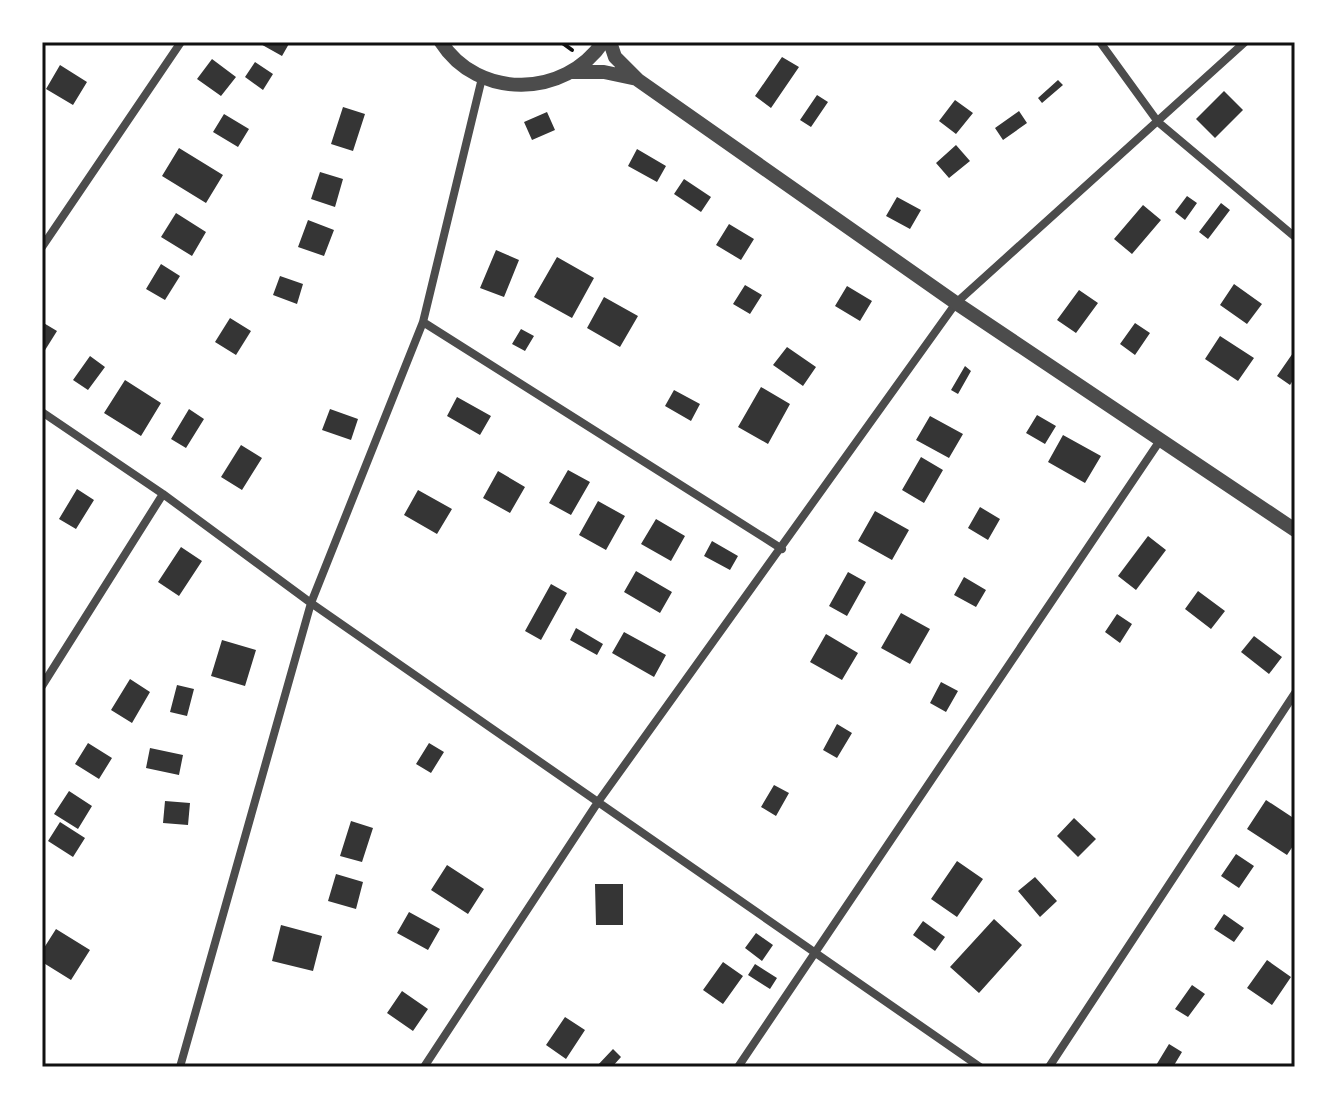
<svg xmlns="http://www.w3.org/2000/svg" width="1337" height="1109" viewBox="0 0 1337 1109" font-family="'Titillium Web',sans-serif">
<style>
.building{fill:#353535}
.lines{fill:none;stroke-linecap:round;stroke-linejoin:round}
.path{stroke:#111;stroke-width:4}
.minor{stroke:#4c4c4c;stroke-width:8}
.tertiary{stroke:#4c4c4c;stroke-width:14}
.neatline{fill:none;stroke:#111;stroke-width:3}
</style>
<rect width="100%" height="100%" fill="#fff"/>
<path class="building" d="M257 42H290L282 56Z
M782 57 799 67 771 108 755 96Z
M212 59 236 77 221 96 197 79Z
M255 62 273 74 263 90 245 77Z
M60 65 87 82 73 105 46 89Z
M1058 80 1063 85 1042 103 1038 98Z
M1224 91 1243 110 1215 138 1196 119Z
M817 95 828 102 811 127 800 120Z
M955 100 973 113 956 134 939 121Z
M343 107 365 114 353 151 331 144Z
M1019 111 1027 123 1003 140 995 128Z
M547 112 555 130 532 140 524 122Z
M224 114 249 129 238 147 213 132Z
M956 145 970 161 949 178 936 163Z
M179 148 223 175 206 203 162 176Z
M637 149 666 166 657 182 628 166Z
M320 172 343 179 335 207 311 199Z
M684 179 711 197 701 212 674 194Z
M1187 196 1197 203 1185 220 1175 212Z
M897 197 921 210 910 229 886 216Z
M1221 203 1230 210 1208 239 1199 232Z
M1143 205 1161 220 1132 254 1114 239Z
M176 213 206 232 192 256 161 237Z
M308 220 334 230 324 256 298 247Z
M729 224 754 239 741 260 716 245Z
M496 250 519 260 504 297 480 288Z
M557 257 594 278 572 318 534 297Z
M161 264 180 276 165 300 146 289Z
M280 276 303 284 297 304 273 295Z
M1234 284 1262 304 1247 324 1220 305Z
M745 285 762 295 750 314 733 304Z
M847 286 872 301 860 321 835 306Z
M1079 290 1098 303 1076 333 1057 320Z
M604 297 638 316 620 347 587 328Z
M230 318 251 331 236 355 215 342Z
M42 322 57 331 42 355Z
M1135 323 1150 333 1135 355 1120 344Z
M521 329 534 336 525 351 512 344Z
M1220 336 1254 358 1238 381 1205 359Z
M787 347 816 367 803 386 773 365Z
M1295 350V377L1290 385 1277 376Z
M90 356 105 367 88 390 73 380Z
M965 366 971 371 958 394 951 390Z
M125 380 161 403 141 436 104 413Z
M761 387 790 404 768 444 738 427Z
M674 390 700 404 691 421 665 406Z
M457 397 491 416 480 435 447 416Z
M189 409 204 419 186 448 171 439Z
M330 409 358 419 351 440 322 430Z
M1037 415 1056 426 1045 444 1026 433Z
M930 416 963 434 949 458 916 440Z
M1063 435 1101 456 1085 483 1048 462Z
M241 445 262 458 242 490 221 477Z
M921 457 943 470 924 503 902 490Z
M568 470 590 482 571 515 549 503Z
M498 471 525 487 510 513 483 498Z
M77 489 94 500 76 529 59 519Z
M418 490 452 509 437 534 404 515Z
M598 501 625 516 606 550 579 535Z
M980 507 1000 519 988 540 968 528Z
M875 511 909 530 892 560 858 541Z
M656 519 685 536 671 561 641 544Z
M1148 536 1166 550 1136 590 1118 576Z
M712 541 738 556 730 570 704 556Z
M181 547 202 561 179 596 158 582Z
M636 571 672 592 660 613 624 592Z
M848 572 866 582 847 616 829 606Z
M964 577 986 590 976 607 954 595Z
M551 584 567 593 541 640 525 631Z
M1198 591 1225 611 1211 629 1185 609Z
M901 613 930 629 910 664 881 648Z
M1117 614 1132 624 1120 643 1105 632Z
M576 628 603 644 597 655 570 640Z
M624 632 666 655 654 677 612 653Z
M826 634 858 653 842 680 810 662Z
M1254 636 1282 657 1269 674 1241 652Z
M222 640 256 650 245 686 211 676Z
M130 679 150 692 132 723 111 710Z
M941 682 958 691 946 712 930 703Z
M177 685 194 689 187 716 170 712Z
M837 724 852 733 837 758 823 750Z
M88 743 112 758 99 779 75 764Z
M429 743 444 752 431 773 416 764Z
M150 748 183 755 179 775 146 768Z
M774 785 789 793 776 816 761 807Z
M69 791 92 806 78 829 54 814Z
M1266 800 1295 819V843L1287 855 1247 829Z
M165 801 190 803 188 825 163 823Z
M1074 818 1096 839 1078 857 1057 836Z
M351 821 373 828 362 862 340 856Z
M60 822 85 838 73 857 48 841Z
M1236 854 1254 866 1239 888 1221 876Z
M957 861 983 879 957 917 931 899Z
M447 865 484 889 468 914 431 890Z
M336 874 363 882 356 909 328 901Z
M1035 877 1057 901 1040 917 1018 891Z
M595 884H623V925H596Z
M409 912 440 929 428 950 397 933Z
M1224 914 1244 928 1234 942 1214 929Z
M994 919 1022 945 979 993 950 967Z
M923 921 945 937 935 951 913 935Z
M281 925 322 936 313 971 272 961Z
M56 929 90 950 71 980 42 962V951Z
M756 933 773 945 762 961 745 948Z
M1267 960 1291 977 1272 1005 1247 988Z
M723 962 743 976 723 1004 703 990Z
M755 964 777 978 770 989 748 975Z
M1192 985 1205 994 1188 1017 1175 1009Z
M402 991 428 1009 413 1031 387 1013Z
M565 1017 585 1030 566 1059 546 1045Z
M1169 1044 1182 1052 1173 1067H1155Z
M613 1049 621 1057 612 1067H596Z"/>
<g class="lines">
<path class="path" d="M561 42 572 50"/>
<path class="minor" d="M1100 42 1158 122 1295 237
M42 247 181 42
M423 322 782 549
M42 412 163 494 311 603 980 1067
M42 686 163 494
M180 1067 311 603 423 322 482 78
M424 1067 598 802 956 303 1245 42
M738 1067 1161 439
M1049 1067 1295 693"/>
<path class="tertiary" d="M441 42C478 100 565 98 603 42
M610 42 615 57 638 80 956 303 1295 530
M572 72H604L637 79"/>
</g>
<rect width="1337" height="1109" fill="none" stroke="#ffffff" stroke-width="88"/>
<rect x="44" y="44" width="1249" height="1021" class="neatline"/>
</svg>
